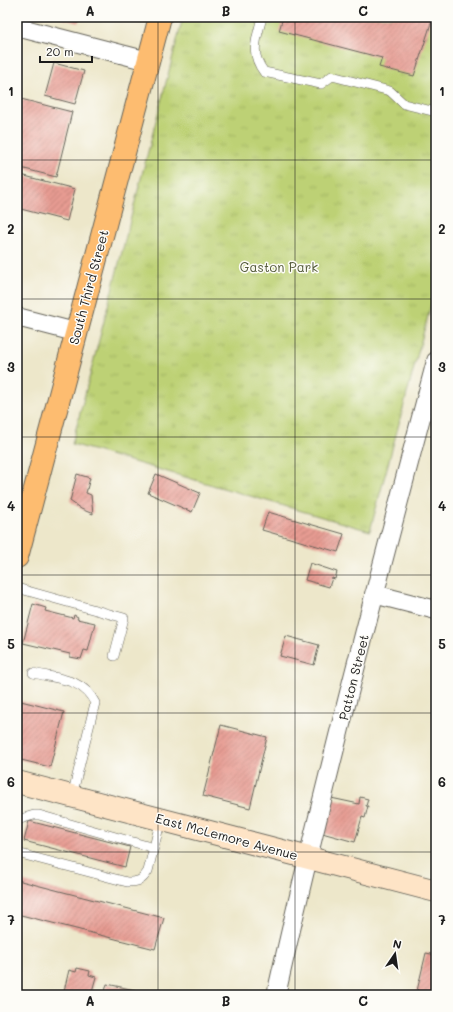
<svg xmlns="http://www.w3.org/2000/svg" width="453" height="1012" viewBox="0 0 453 1012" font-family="Mali,sans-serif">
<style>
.grass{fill:url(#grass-tufts);stroke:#6c7648}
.building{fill:url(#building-hatch)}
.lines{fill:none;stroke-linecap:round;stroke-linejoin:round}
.service-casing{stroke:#656359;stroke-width:10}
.minor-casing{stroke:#656359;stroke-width:20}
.secondary-casing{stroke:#656359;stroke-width:24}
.primary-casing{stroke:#656359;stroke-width:24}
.service{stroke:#fff;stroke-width:9}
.minor{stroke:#fff;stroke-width:18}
.secondary{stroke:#fee4c6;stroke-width:22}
.primary{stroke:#fdbc70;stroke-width:22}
.grid{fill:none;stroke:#1c1c1c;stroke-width:1;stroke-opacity:0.55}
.labels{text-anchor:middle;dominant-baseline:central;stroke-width:3;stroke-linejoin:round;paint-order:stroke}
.park-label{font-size:13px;fill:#545b3b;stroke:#fdfcf7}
.street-label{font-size:13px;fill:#1c1c1c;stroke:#fdfcf7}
.neatline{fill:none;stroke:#1c1c1c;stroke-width:1.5}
.grid-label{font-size:13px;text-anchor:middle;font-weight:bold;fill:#1c1c1c}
</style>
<defs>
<pattern id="grass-tufts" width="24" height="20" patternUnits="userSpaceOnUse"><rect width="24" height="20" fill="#bdd174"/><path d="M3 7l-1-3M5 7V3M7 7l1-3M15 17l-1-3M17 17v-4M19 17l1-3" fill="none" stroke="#a2b364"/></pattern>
<pattern id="building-hatch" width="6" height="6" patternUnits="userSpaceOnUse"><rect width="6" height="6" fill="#e79b92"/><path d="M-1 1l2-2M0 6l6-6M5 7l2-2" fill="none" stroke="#ba7e76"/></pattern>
</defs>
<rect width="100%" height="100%" fill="#fdfcf7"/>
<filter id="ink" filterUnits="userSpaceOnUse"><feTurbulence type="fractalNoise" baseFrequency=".025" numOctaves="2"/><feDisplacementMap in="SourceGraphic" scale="8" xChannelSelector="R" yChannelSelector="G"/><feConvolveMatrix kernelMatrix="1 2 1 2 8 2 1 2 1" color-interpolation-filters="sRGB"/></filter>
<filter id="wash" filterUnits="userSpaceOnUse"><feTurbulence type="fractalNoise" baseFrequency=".012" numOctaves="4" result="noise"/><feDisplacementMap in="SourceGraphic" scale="16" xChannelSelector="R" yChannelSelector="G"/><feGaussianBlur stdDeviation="0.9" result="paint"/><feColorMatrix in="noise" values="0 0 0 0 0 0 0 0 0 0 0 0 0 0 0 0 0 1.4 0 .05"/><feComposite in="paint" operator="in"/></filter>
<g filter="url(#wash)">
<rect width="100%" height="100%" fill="#ede7ca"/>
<path class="grass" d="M183 17H436V286L370 531 72 444Z"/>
<g id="blocks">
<path class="building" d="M58 17H80L78 23Z
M283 17H433L414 76 379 67 382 58 279 31Z
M54 63 84 71 75 104 45 96Z
M17 98 72 112 56 177 17 167Z
M17 174 75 189 67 221 17 208Z
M77 474 90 478 86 493 91 495 93 514 81 509 70 501Z
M156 474 200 493 192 512 148 493Z
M268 512 344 534 338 552 262 530Z
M310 563 337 572 335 579 332 578 329 587 305 580Z
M33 604 46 608 45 611 73 618 74 615 78 617 77 619 95 623 88 651 84 650 81 659 70 657V654L23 643Z
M286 636 319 645 314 665 280 656Z
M17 700 64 712 50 767 17 759Z
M221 725 267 737 250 808 203 796Z
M360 797 368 799 366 806H368L365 818 362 817 355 842 322 833 331 798 359 804Z
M29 821 130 847 125 867 24 841Z
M17 880 164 918 155 949 17 914Z
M426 953 436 955V995H416Z
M77 968 90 971 89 975 96 977 91 995H63L69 970 76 972Z
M107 984 135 990 133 995H104Z"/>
</g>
</g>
<g filter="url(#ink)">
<use href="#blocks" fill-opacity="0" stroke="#656359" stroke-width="1"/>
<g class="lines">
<defs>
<path id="service" d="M262 17C257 39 249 52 264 72L321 84 332 76 390 91 404 104 436 112
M17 588 124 618 114 656
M33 673C58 679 83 678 95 703L72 796
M17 820 34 815H39L154 848
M17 853 127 882C138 882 142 881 148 871L161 819"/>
<path id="minor" d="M17 27 148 61
M17 317 75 332
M374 594 436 610
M276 995C324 782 380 572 436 361"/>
<path id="secondary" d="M17 782 436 891"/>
<path id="primary" d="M17 557 160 17"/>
</defs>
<use href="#service" class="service-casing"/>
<use href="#minor" class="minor-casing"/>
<use href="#secondary" class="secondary-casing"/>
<use href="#primary" class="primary-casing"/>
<use href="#service" class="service"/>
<use href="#minor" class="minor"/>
<use href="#secondary" class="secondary"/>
<use href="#primary" class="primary"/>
</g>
</g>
<path class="grid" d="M158 17V995M295 17V995M17 160H436M17 299H436M17 437H436M17 575H436M17 713H436M17 852H436"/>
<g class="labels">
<g class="park-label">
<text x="279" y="266">Gaston Park</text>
</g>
<g class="street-label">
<text transform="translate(88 287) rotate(-75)">South Third Street</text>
<text transform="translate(353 677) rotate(-76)">Patton Street</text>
<text transform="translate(227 836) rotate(15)">East McLemore Avenue</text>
</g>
</g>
<rect width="453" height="1012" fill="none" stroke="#fdfcf7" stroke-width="44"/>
<g transform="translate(395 954) rotate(13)" stroke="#fdfcf7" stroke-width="3" paint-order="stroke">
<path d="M0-3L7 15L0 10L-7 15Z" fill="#1c1c1c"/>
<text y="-6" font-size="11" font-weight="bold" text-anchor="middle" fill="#1c1c1c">N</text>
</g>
<path d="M40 56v6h52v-6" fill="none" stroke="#1c1c1c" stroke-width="2"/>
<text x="46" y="56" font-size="12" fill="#1c1c1c" stroke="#fdfcf7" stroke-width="3" paint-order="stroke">20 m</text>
<rect x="22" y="22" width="409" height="968" class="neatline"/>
<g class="grid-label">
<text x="90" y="16">A</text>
<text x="226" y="16">B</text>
<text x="363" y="16">C</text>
<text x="11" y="96">1</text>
<text x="442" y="96">1</text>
<text x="11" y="234">2</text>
<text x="442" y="234">2</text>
<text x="11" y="372">3</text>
<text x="442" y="372">3</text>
<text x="11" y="511">4</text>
<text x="442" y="511">4</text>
<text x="11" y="649">5</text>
<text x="442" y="649">5</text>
<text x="11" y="787">6</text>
<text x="442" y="787">6</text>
<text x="11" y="925">7</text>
<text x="442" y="925">7</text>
<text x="90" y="1006">A</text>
<text x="226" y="1006">B</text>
<text x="363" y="1006">C</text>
</g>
</svg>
